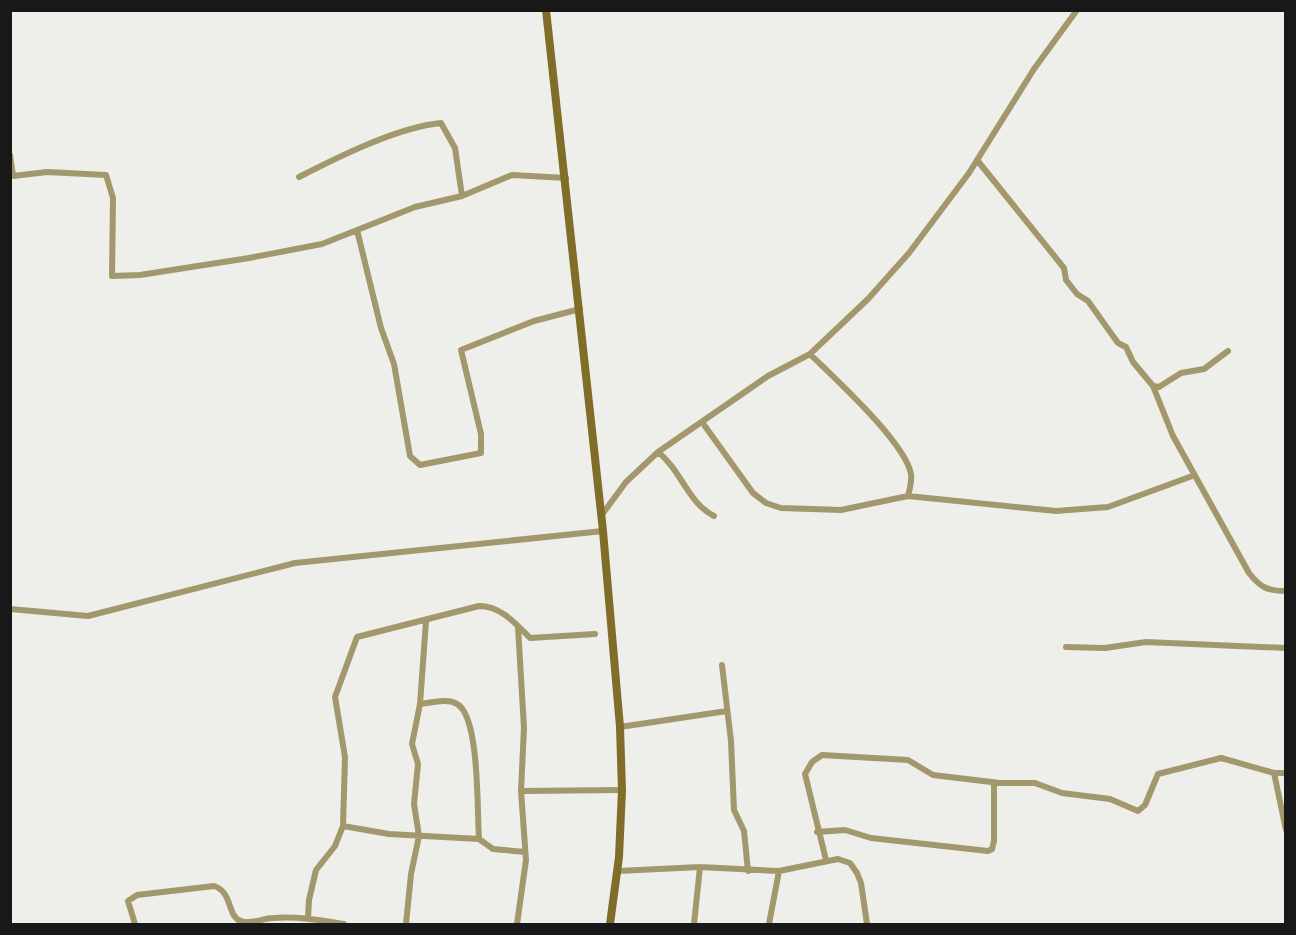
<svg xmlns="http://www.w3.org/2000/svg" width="1296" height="935" viewBox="0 0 1296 935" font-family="'Roboto Condensed',sans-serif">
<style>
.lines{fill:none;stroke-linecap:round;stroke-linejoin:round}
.minor{stroke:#a3976c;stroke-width:6}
.secondary{stroke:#806d27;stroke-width:8}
</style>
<rect width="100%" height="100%" fill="#eeeeeb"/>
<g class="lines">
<path class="minor" d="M10 155 13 176 47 172 106 175 113 198 112 276 140 275 249 258 322 244 415 207 462 196 512 175 566 178
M977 160 1064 268 1066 280 1077 294 1088 301 1118 343 1126 347 1133 362 1153 386 1159 387 1181 373 1204 369 1228 351
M299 177C338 157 398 127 441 123L455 148 462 196
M357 230 381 328 394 364 410 456 420 465 481 453V434L461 350 534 321 580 309
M810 354C834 378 905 442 911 474 912 482 910 488 908 496
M1153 386 1173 436 1249 573C1260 587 1267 591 1286 591
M702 422 753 493 766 503 781 508 841 510 908 496 1056 511 1108 507 1195 475
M658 452C681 470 688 503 714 516
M601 516 626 482 658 452 768 376 810 354 868 299 909 253 969 173 1034 69 1077 10
M10 609 88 616 295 563 603 531
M1066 647 1105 648 1146 642 1286 648
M722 665 731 741 734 810 744 831 748 871
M420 704C431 703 447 698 457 704 480 716 477 813 479 839L493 849 525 852
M620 727 727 711
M1274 773 1286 830
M521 791 622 790
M343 826 389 834 479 839
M817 832 845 830 871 838 988 851 992 849 994 841V782
M826 860 805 774 812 762 822 755 908 760 933 775 1000 783H1035L1062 793 1110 799 1138 811 1145 805 1158 774 1221 758 1274 773H1286
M618 871 700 867 779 871 838 859 850 863 857 873 861 883 867 924
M308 918 309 900 316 870 335 846 343 826 345 757 335 697 357 637 479 606C501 606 516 624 530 638L595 634
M135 924 128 901 137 895 214 886C233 892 227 917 241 921 251 925 263 918 273 918 297 916 320 920 344 924
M406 924 411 874 419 836 414 804 418 764 412 744 420 704 426 621
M517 924 526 860 521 791 524 728 518 627
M694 924 700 867
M769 924 779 871"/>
<path class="secondary" d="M546 10 603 531 620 727 622 790 619 857 610 924"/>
</g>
<rect width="1296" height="935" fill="none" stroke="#171817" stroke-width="24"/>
</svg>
